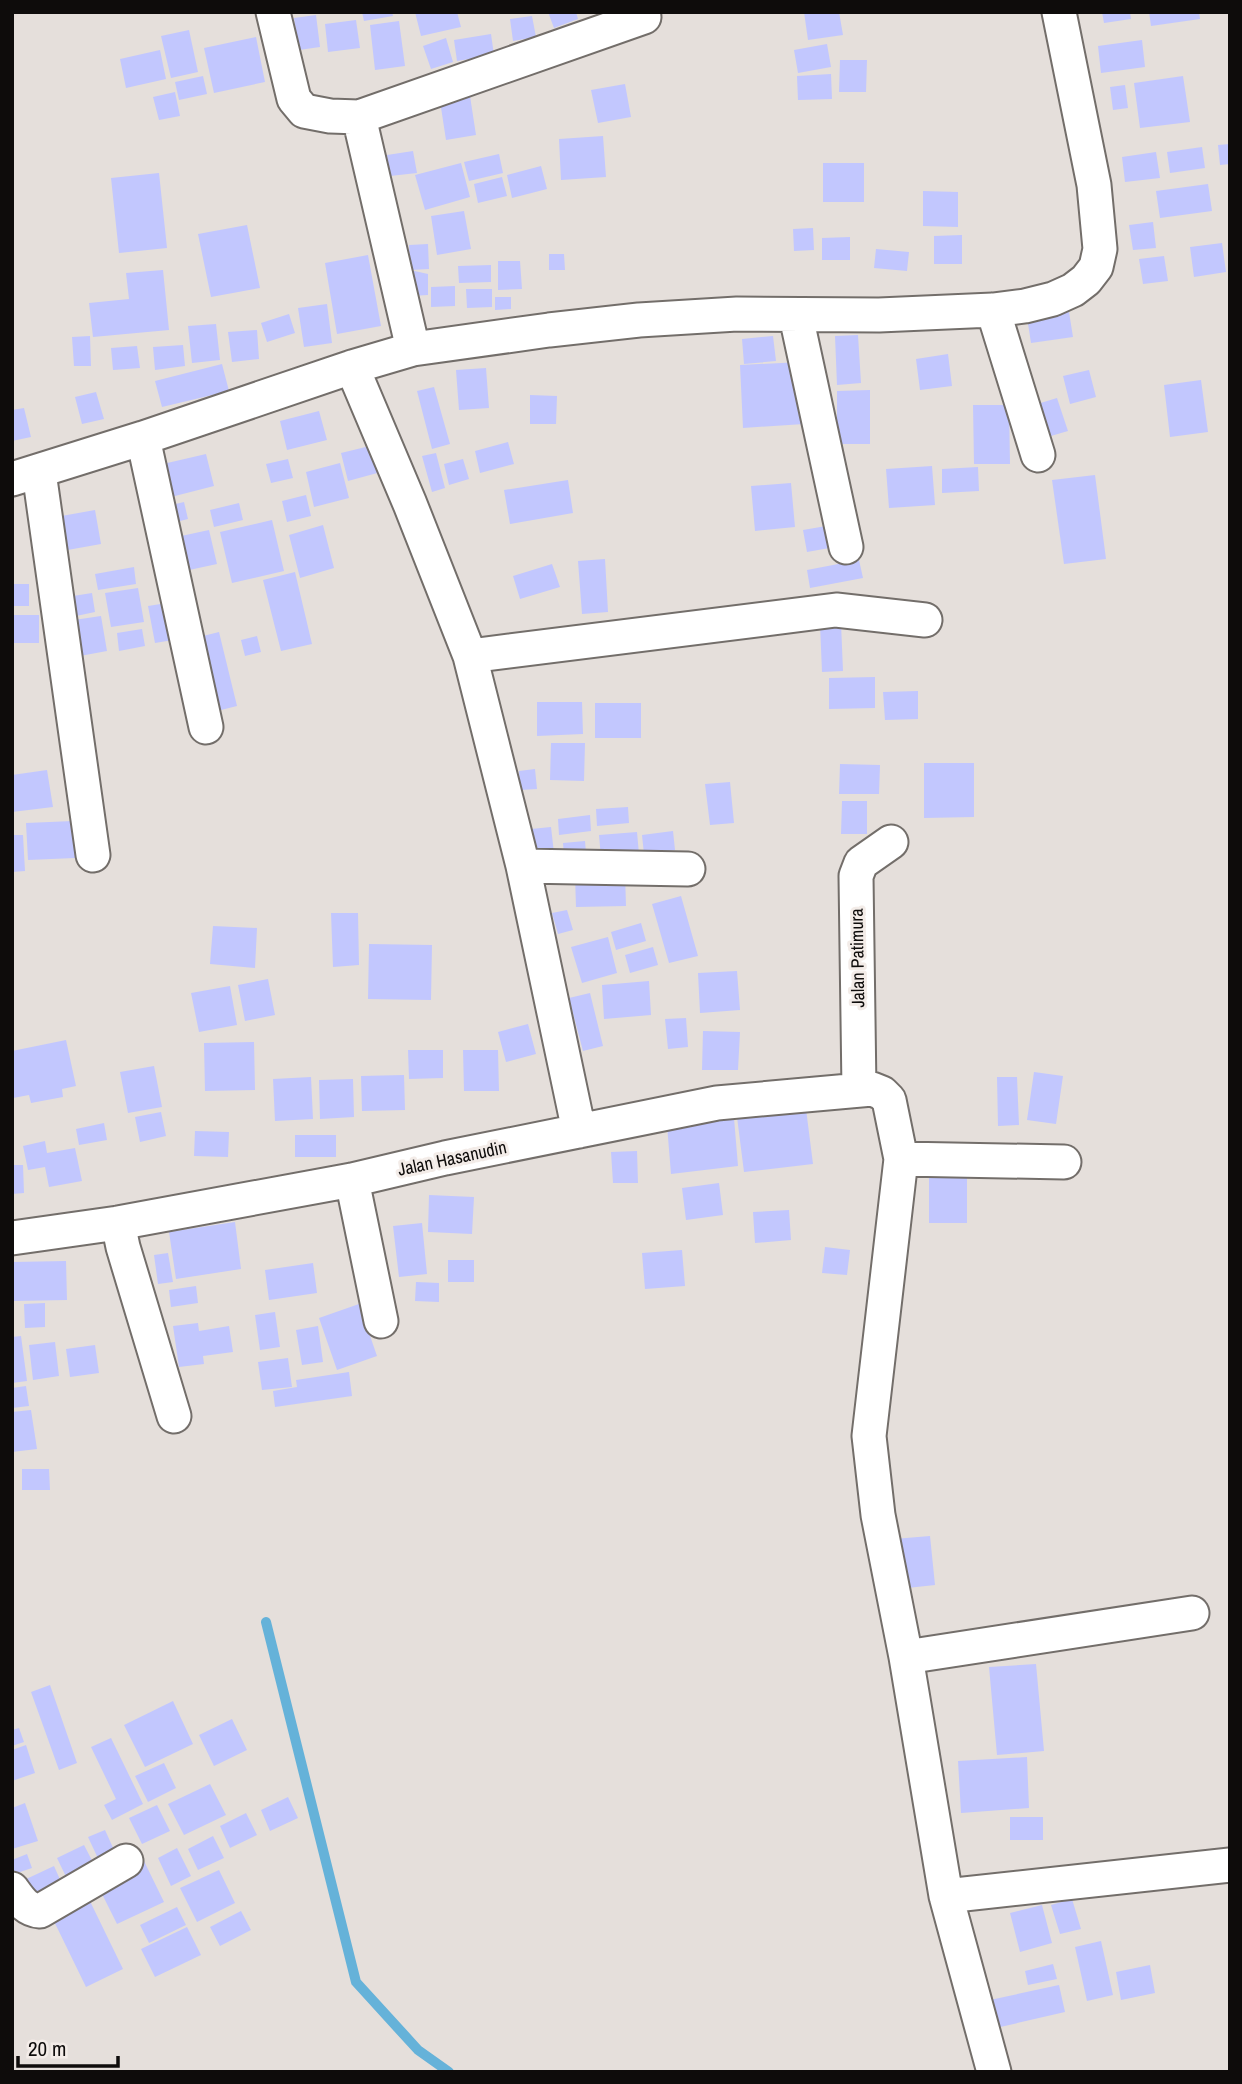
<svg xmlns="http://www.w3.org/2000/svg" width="1242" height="2084" viewBox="0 0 1242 2084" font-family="'Archivo Narrow',sans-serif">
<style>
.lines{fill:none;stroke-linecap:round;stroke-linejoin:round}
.stream{stroke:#65b2d9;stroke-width:10}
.building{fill:#c2c7fe}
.minor-casing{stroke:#736e6a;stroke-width:37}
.minor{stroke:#fff;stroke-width:33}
.labels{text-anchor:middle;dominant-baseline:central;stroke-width:6;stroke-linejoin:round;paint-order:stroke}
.street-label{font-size:18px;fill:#0e0c0b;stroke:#f3ece8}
</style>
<rect width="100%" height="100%" fill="#e5dfdb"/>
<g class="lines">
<path class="stream" d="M266 1622 356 1982 418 2050 449 2072"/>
</g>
<path class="building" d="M362 12H392L393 16 364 21Z
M415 12H457L461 27 421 36Z
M548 12H576L578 19 554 28Z
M804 12H839L843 35 808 40Z
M1102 12H1130L1131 19 1104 23Z
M1149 12H1199L1200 19 1151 26Z
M316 15 320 47 299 50 294 18Z
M532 16 536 37 513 41 510 19Z
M356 20 360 48 328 52 325 24Z
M399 21 405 66 375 70 370 25Z
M189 30 198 72 171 78 161 36Z
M491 34 494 55 457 61 454 40Z
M256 37 265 82 214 93 204 48Z
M446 38 453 62 431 69 423 46Z
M1142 40 1145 67 1101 73 1098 46Z
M827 44 831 67 798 73 794 50Z
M160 50 166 79 126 88 120 59Z
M840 60H867L866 92H839Z
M831 74 832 99 798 100 797 76Z
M203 76 207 94 179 100 175 82Z
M1183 76 1190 122 1140 128 1134 83Z
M625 84 631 117 598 123 591 90Z
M1125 85 1128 108 1113 110 1110 87Z
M175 92 180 116 159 120 153 97Z
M470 96 476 135 446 140 440 101Z
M603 136 606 177 561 180 559 139Z
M1230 144V164L1220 165 1218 145Z
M1202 147 1205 168 1170 173 1167 152Z
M413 151 417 173 390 176 387 155Z
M1156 152 1160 178 1125 182 1122 157Z
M499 154 503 173 469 181 464 162Z
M461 163 470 197 425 210 415 175Z
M823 163H864V202H823Z
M541 166 547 189 512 198 507 175Z
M159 173 167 248 119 253 111 178Z
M502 177 507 196 478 203 474 184Z
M1208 184 1212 211 1160 218 1156 191Z
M923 191 958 192V227L923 226Z
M464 211 471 249 437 255 431 216Z
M1153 222 1156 248 1133 250 1129 225Z
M247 225 260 288 211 297 198 234Z
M813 228 814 250 794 251 793 229Z
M962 235V264H934V236Z
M850 237V260H822V238Z
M1222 243 1226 272 1194 277 1190 247Z
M428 244 429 269 410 270 409 245Z
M876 249 909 252 907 271 874 268Z
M549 254H564L565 270H549Z
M368 255 381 326 337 334 325 263Z
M1164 256 1168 281 1143 284 1139 259Z
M498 261H520L522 289 498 290Z
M491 265V282L459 283 458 266Z
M163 270 169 330 93 337 89 303 129 299 126 273Z
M410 270 428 274V295L410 296Z
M455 286V306L431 307V287Z
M466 289H492V307L467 308Z
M495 297H511V309L495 310Z
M327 304 332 343 304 347 298 308Z
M1069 312 1073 337 1031 343 1027 317Z
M289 314 295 333 267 342 261 323Z
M216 324 220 360 192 363 188 326Z
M257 330 259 359 232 362 228 332Z
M858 335 861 383 837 385 835 336Z
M90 336 91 366H74L72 337Z
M773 336 776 361 744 364 742 339Z
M183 345 185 366 155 370 153 347Z
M137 346 140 368 113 370 111 348Z
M948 354 952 386 920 390 916 359Z
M801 362 804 424 743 428 740 365Z
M222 364 229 391 162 407 155 381Z
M486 368 489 408 459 410 456 370Z
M1089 370 1096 397 1070 404 1063 376Z
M1201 380 1208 432 1170 437 1164 385Z
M434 387 450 444 432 449 417 391Z
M870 390V444H837V391Z
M96 392 104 419 82 424 75 397Z
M530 395 557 396 556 424H530Z
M1057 398 1068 431 1044 438 1034 405Z
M973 405H1009L1010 464H974Z
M24 408 31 437 12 441V410Z
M319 411 327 440 287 450 280 421Z
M508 442 514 464 480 473 475 451Z
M374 445 381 472 348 481 341 453Z
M436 453 445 488 432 492 422 456Z
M206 454 214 486 171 497 163 464Z
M288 459 293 478 271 483 266 464Z
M463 459 469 479 449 485 444 464Z
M340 463 349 498 314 507 306 472Z
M932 466 935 505 889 508 886 469Z
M978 467 979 491 942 493V469Z
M1095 475 1106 559 1064 564 1052 480Z
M568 480 573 513 510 524 504 490Z
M791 483 795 527 755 531 751 486Z
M306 495 311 516 287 522 282 501Z
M184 502 188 519 168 524 163 507Z
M239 503 243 520 214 527 210 510Z
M95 510 101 544 62 551 56 517Z
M272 520 284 571 232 583 220 532Z
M323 525 334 568 300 578 289 535Z
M832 525 835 547 807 552 803 530Z
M209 530 217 564 180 572 172 538Z
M605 559 608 612 582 614 578 561Z
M859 560 863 578 810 588 807 570Z
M552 564 560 587 520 599 513 576Z
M134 567 136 584 98 590 95 574Z
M295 572 312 644 281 651 263 580Z
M12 584H29V606H12Z
M138 588 144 622 111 627 105 593Z
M92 593 95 612 76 616 73 596Z
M167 603 173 640 155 643 148 606Z
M12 615H39V643H12Z
M101 616 107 651 80 656 74 620Z
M841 623 843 671 822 672 820 624Z
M142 629 145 646 119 651 117 633Z
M219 632 237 706 209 713 191 639Z
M257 636 261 652 245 656 241 640Z
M875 677V708L829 709V678Z
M918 691V719L885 720 883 692Z
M537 702H582L583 734 537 736Z
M595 703H641V738H595Z
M551 743H585L584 781 550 780Z
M924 763H974V817L924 818Z
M840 764 880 765 879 794H839Z
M535 769 537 789 520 790 519 771Z
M47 770 53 807 12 812V775Z
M730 782 734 823 710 825 705 784Z
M842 801H867V834H841Z
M628 807 629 823 597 826 596 809Z
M590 815 591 831 559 835 558 819Z
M73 821 75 858 28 860 26 823Z
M551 827 554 853 534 855 531 829Z
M673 831 675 850 644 854 642 835Z
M637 832 639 854 601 858 599 835Z
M12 835H23L25 871 12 872Z
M585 841 586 853 564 855 563 843Z
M625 873 626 906 576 907 575 875Z
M681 896 698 956 669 963 652 904Z
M567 910 573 930 558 934 552 913Z
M331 913H358L359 965 333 967Z
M641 923 646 941 616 950 611 932Z
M213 926 257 928 255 968 210 964Z
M608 937 617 973 582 983 571 947Z
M369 944 432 945 431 1000 368 999Z
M653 947 658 965 630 973 625 955Z
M737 971 740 1010 700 1013 698 973Z
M268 979 275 1015 245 1021 238 985Z
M649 981 651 1015 604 1019 602 985Z
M230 986 237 1025 199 1032 191 993Z
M590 993 603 1046 583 1051 569 998Z
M686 1018 688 1047 668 1049 665 1019Z
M528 1024 536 1054 506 1062 498 1032Z
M703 1031 740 1032 738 1070H702Z
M66 1040 76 1086 62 1089 63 1097 31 1103 29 1095 13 1098 12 1051Z
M254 1042 255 1090 205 1091 204 1043Z
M408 1050H443V1078L409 1079Z
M463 1050H498L499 1091H464Z
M154 1066 162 1107 128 1113 120 1072Z
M1034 1072 1063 1076 1056 1124 1027 1120Z
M404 1075 405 1110 362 1111 361 1076Z
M311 1077 313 1119 275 1121 273 1079Z
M997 1077H1017L1019 1125 998 1126Z
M353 1079 354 1117 320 1119 319 1080Z
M806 1109 813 1164 744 1172 737 1117Z
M161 1112 166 1136 140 1142 135 1117Z
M734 1118 738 1166 671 1174 667 1125Z
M104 1123 107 1140 79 1145 76 1129Z
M195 1131 229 1132 228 1157 194 1156Z
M295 1135H336V1157H295Z
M45 1141 47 1153 75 1148 82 1181 49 1187 45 1167 28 1170 23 1146Z
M637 1151 638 1183H613L611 1152Z
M12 1165H23L24 1193 12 1194Z
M929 1176H967V1223H929Z
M719 1183 723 1215 686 1220 682 1188Z
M429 1195 474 1197 472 1234 428 1232Z
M789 1210 791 1240 755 1243 753 1212Z
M235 1222 241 1269 176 1279 169 1232Z
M422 1223 427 1274 399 1277 393 1226Z
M825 1247 850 1250 847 1275 822 1273Z
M682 1250 685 1286 645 1289 642 1253Z
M168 1253 173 1282 158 1284 154 1255Z
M448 1260H474V1282H448Z
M66 1261 67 1300 14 1301 13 1262Z
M313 1263 317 1293 269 1300 265 1270Z
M416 1282 439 1283V1302L415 1301Z
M196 1286 198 1303 171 1307 169 1290Z
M45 1303V1327L25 1328 24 1304Z
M359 1304 377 1356 337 1370 319 1318Z
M275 1312 280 1347 260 1350 255 1315Z
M198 1323 199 1331 229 1326 233 1352 203 1356 204 1364 179 1367 173 1326Z
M318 1326 323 1362 302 1365 296 1330Z
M21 1336 27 1381 12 1383V1337Z
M55 1342 59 1376 33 1380 29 1345Z
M95 1345 99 1373 70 1377 66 1349Z
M288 1358 292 1387 262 1390 258 1362Z
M349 1372 352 1396 275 1407 273 1391 297 1387 296 1380Z
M26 1386 29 1406 12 1408V1388Z
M31 1410 37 1449 12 1452V1412Z
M22 1469H49L50 1490H22Z
M930 1536 935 1585 898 1589 894 1539Z
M1036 1664 1044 1751 997 1755 989 1667Z
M50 1685 77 1763 59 1770 31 1692Z
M173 1701 193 1744 145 1767 124 1725Z
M232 1719 247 1750 214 1766 199 1735Z
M19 1728 24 1742 12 1746V1730Z
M111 1738 143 1804 112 1820 104 1805 116 1799 91 1747Z
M26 1745 35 1773 12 1781V1750Z
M1027 1757 1029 1808 961 1813 958 1761Z
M164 1763 176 1788 148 1802 135 1776Z
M210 1784 226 1815 184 1835 168 1804Z
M288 1797 298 1818 270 1831 261 1810Z
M25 1803 38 1841 12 1849V1808Z
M157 1805 170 1831 142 1844 129 1818Z
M246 1813 257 1835 230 1848 220 1826Z
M1010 1817H1043V1840H1010Z
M105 1830 119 1861 103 1869 88 1837Z
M213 1836 224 1858 198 1870 188 1849Z
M84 1845 98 1872 70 1885 57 1858Z
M177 1848 191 1876 171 1886 158 1858Z
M27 1854 32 1868 14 1874 12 1860Z
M143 1859 164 1902 117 1924 96 1882Z
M54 1866 66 1893 35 1907 22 1881Z
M219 1870 235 1903 197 1922 180 1888Z
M86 1893 123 1969 86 1987 49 1911Z
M1072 1899 1081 1929 1060 1934 1051 1905Z
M1042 1905 1052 1943 1020 1952 1010 1913Z
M177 1907 186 1925 149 1943 140 1925Z
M241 1911 251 1930 220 1946 210 1927Z
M187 1927 201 1955 155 1977 141 1949Z
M1101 1941 1113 1995 1087 2001 1075 1947Z
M1053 1964 1057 1979 1028 1985 1025 1971Z
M1150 1965 1155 1993 1121 2000 1116 1972Z
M1059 1985 1065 2012 996 2028 990 2000Z"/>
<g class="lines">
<defs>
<path id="minor" d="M273 12 294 99 304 111 330 116 359 117 413 349
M359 117 644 17
M993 310 1038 455
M796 316 846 547
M352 367 410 504 470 656 523 866 579 1131
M143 438 206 727
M39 472 93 855
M12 479 143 438 352 367 413 349 549 330 639 320 737 314 879 315 993 310 1025 306 1053 299 1073 290 1086 280 1096 267 1100 249 1094 185 1059 12
M470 656 836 610 925 620
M523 866 688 869
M859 1090 856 876 861 863 891 842
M901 1159 1064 1162
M352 1180 381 1321
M118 1223 123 1247 174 1416
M12 1238 118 1223 352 1180 445 1158 717 1103 872 1089 882 1093 889 1100 901 1159 869 1436 878 1515 906 1657 946 1896 994 2072
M906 1657 1192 1613
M12 1889C20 1900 26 1910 40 1911L126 1861
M946 1896 1230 1865"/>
</defs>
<use href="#minor" class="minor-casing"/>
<use href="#minor" class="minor"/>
</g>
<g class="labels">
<g class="street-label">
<text transform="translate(857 958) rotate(-91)">Jalan Patimura</text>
<text transform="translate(452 1158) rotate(-12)">Jalan Hasanudin</text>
</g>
</g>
<rect width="1242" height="2084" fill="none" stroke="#0e0c0b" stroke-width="28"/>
<path d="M18 2056v10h100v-10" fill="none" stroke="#0e0c0b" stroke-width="3.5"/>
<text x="28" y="2056" font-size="21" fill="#0e0c0b" stroke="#f3ece8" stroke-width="5" paint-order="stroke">20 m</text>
</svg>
